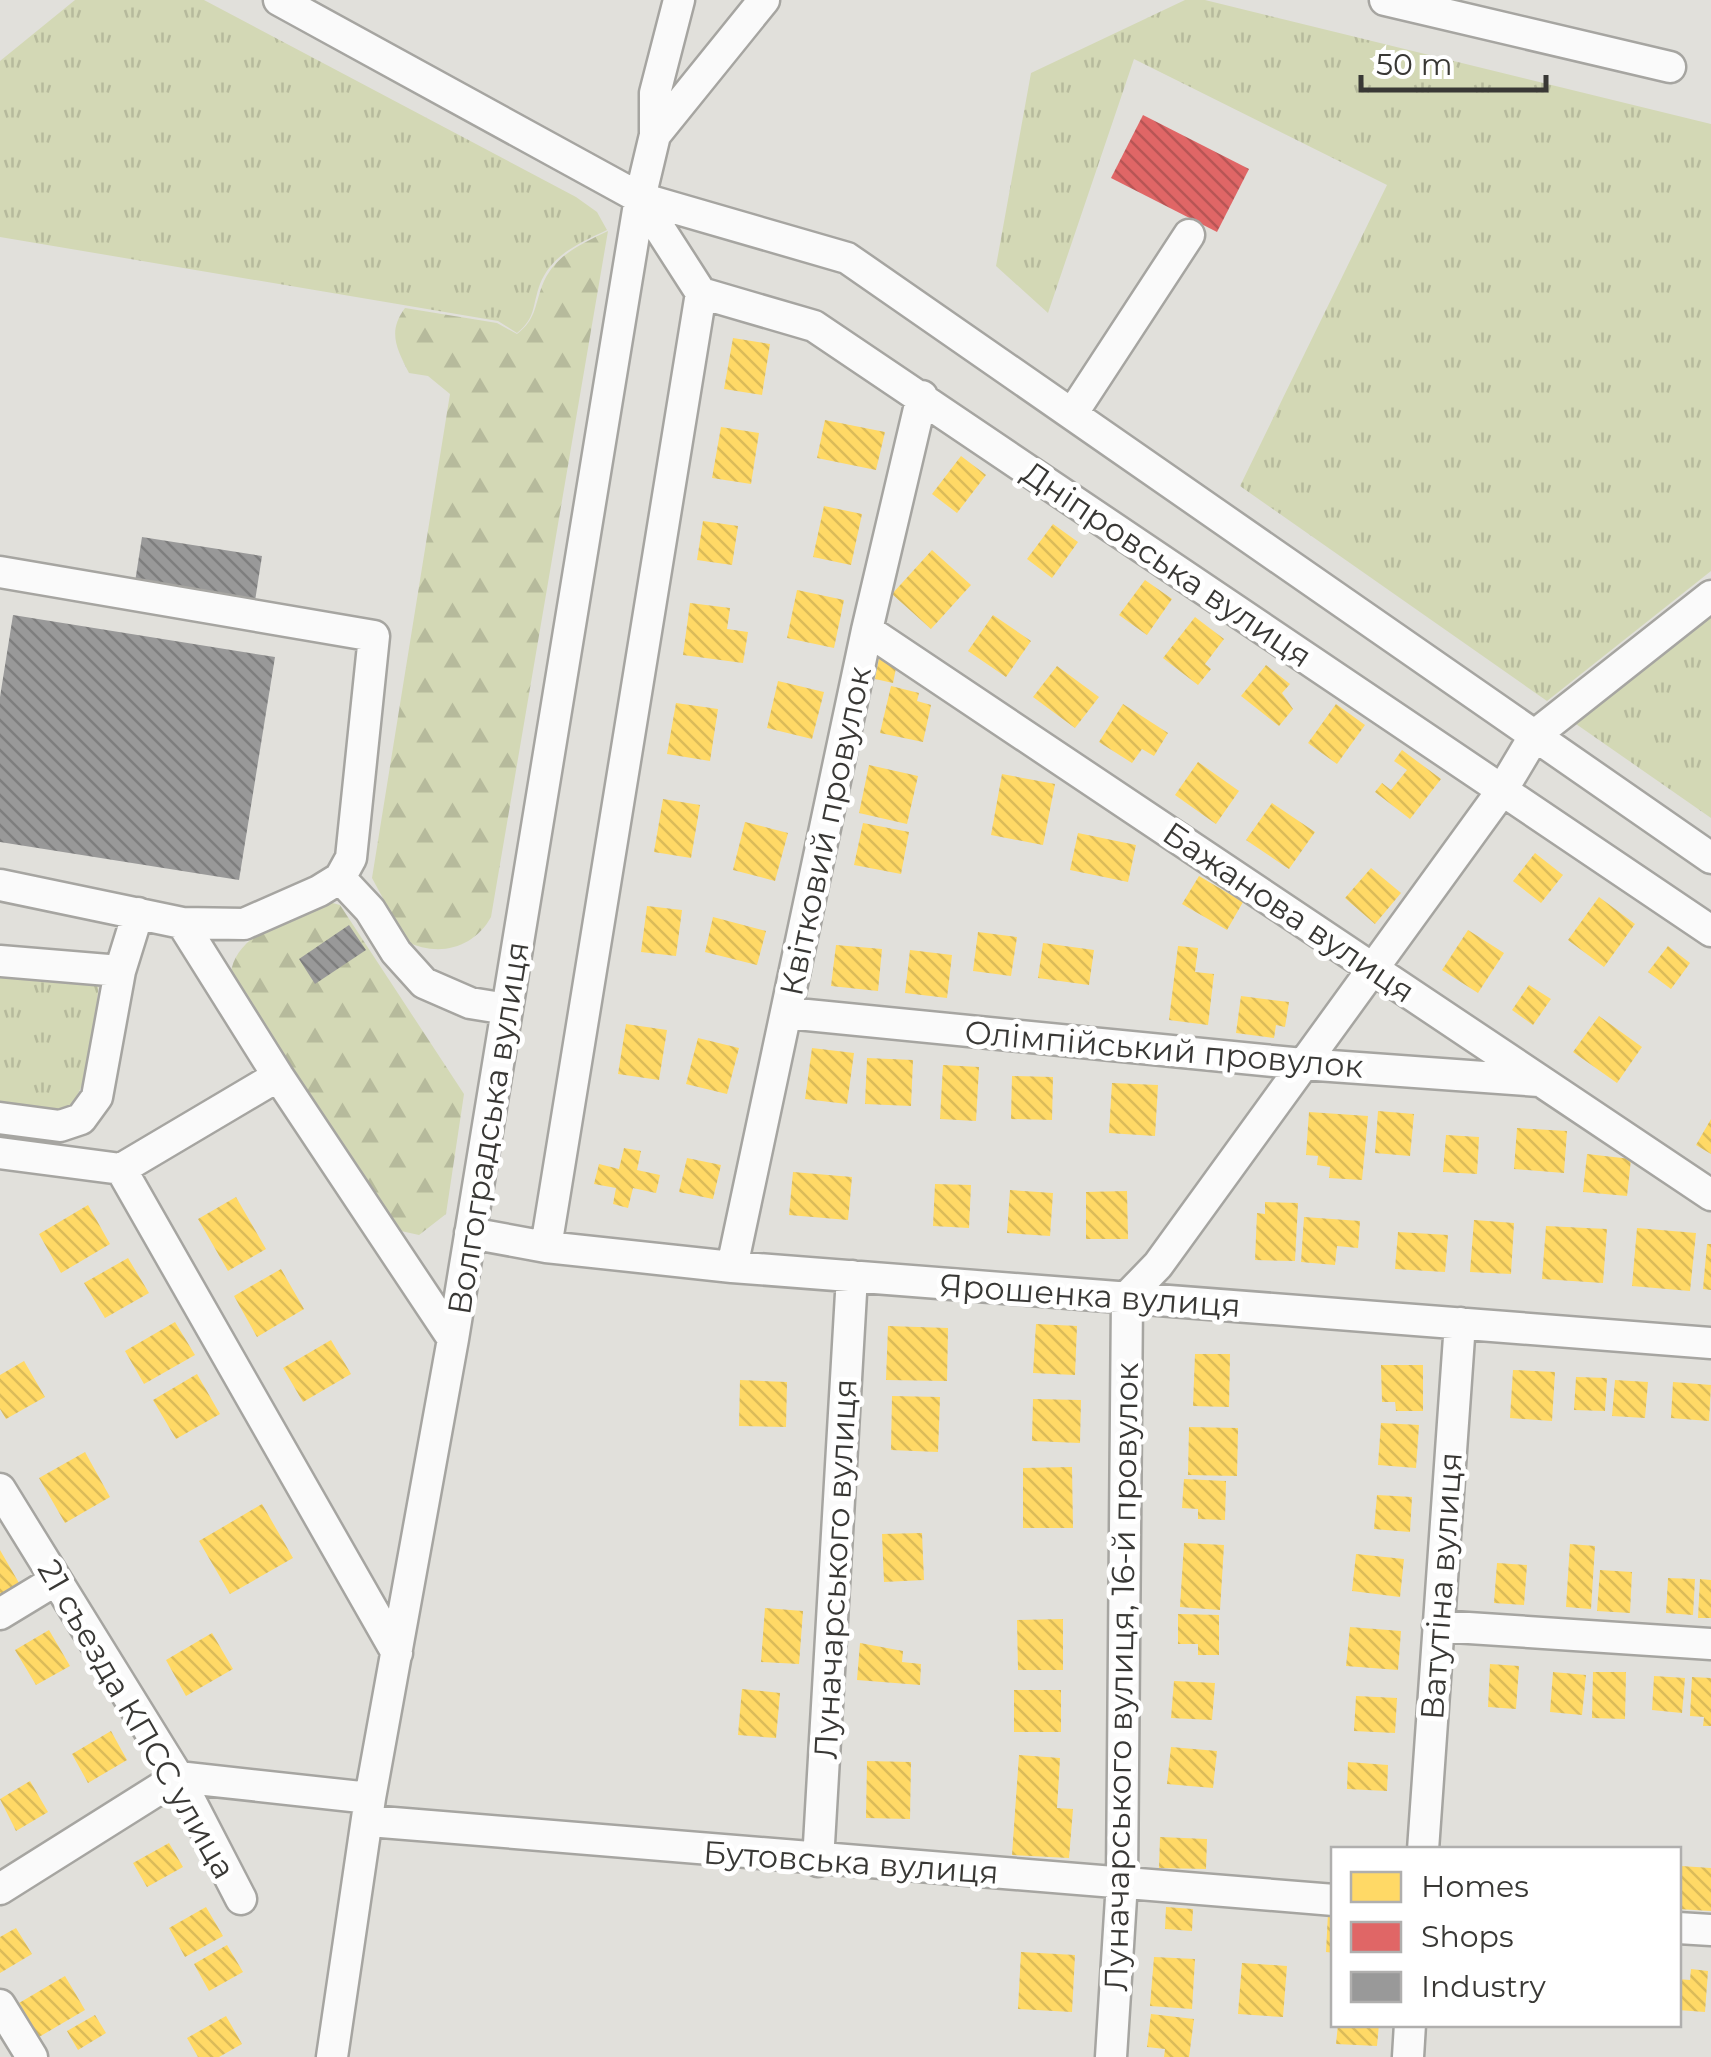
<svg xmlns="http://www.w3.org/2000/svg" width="1711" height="2057" viewBox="0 0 1711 2057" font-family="Montserrat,sans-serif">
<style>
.grass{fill:url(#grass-tufts)}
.forest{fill:url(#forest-firs)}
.homes{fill:url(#homes-back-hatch)}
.shops{fill:url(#shops-back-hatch)}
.industry{fill:url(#industry-back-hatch)}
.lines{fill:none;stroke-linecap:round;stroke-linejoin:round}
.minor-casing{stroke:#a6a5a1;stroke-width:35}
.minor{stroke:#fafafa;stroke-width:30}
.labels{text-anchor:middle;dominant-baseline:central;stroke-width:10;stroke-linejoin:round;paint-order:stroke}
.street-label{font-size:32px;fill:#393835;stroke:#fff}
</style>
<defs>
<pattern id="grass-tufts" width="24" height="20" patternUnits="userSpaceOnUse" patternTransform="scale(2.5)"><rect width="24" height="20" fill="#d3d8b5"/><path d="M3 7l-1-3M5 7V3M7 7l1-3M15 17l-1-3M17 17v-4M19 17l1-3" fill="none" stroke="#b6ba9c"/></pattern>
<pattern id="forest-firs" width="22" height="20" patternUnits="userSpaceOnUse" patternTransform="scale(2.5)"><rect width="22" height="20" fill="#d3d8b5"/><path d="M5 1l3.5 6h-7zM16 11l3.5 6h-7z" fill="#b6ba9c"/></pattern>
<pattern id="homes-back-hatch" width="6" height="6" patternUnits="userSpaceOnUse" patternTransform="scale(2.5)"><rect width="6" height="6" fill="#ffd966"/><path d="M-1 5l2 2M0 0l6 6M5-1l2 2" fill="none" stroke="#dbbb59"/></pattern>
<pattern id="shops-back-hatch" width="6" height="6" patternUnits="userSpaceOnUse" patternTransform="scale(2.5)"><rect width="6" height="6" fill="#e06666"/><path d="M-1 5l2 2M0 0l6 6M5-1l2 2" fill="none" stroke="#b75555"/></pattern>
<pattern id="industry-back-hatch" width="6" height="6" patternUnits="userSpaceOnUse" patternTransform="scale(2.5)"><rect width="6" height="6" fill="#999"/><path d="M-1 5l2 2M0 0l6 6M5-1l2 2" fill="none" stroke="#7e7e7e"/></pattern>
</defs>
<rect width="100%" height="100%" fill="#e1e0db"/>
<path class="grass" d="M75 0H204L576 197 597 212 607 230C580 243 552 254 540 284 532 306 536 318 517 333L498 321 0 237V61Z
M1185 0H1205L1711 124V571L1547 701 1240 486 1387 185 1134 59 1048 313 996 266 1031 73Z
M1711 617V818L1576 724Z
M0 972 99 980C96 1012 92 1096 63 1111L0 1105Z"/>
<path class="forest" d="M608 231 491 917C474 948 438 958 406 941L372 878 450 394 428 376 409 373C397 349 387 332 405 308L497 323 517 334C536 319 534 308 542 286 553 256 581 244 608 231Z
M329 902 340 905 464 1094 446 1214 419 1235 392 1229 231 973C234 935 296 911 329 902Z"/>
<path class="homes" d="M733 338 770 344 762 395 724 389Z
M825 420 885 432 876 470 817 458Z
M721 427 759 433 751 484 712 478Z
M961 456 986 475 957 513 932 494Z
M824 506 862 514 851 565 813 557Z
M703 521 738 526 732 565 697 560Z
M1053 524 1078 542 1052 578 1027 559Z
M932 550 971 585 931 629 892 594Z
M1145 580 1172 599 1147 635 1119 615Z
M797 590 844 600 834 648 787 638Z
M690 603 730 608 727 629 748 632 743 663 683 655Z
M993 615 1031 641 1006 677 968 651Z
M1195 617 1224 639 1205 664 1211 669 1198 685 1163 658Z
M879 658 897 663 893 683 875 679Z
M1266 665 1290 684 1282 693 1293 709 1279 726 1241 696Z
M1057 666 1099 697 1075 728 1033 697Z
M778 681 824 692 812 739 767 728Z
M891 686 919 693 917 701 931 705 923 742 880 733Z
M676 703 718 709 710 761 667 754Z
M1123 704 1168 733 1154 756 1142 749 1132 763 1099 742Z
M1336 704 1365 725 1337 764 1308 743Z
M1402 750 1441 779 1410 819 1375 792 1382 783 1391 790 1407 770 1394 761Z
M1198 762 1239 791 1216 824 1175 795Z
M869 765 918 776 907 824 859 813Z
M1002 774 1055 784 1043 845 991 835Z
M663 799 700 805 691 858 654 852Z
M1272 803 1315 832 1289 869 1246 840Z
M745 822 788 833 775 881 733 870Z
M863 823 909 832 901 874 854 865Z
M1078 833 1136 845 1128 882 1070 870Z
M1535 853 1563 875 1541 903 1513 881Z
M1371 868 1401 893 1375 924 1345 898Z
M1199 876 1243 902 1227 930 1182 904Z
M1599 897 1635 924 1604 967 1568 940Z
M647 906 682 910 676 956 641 952Z
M713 917 766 931 757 965 705 952Z
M1468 930 1504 953 1478 993 1442 970Z
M978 932 1017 937 1011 976 973 971Z
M1043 943 1094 950 1089 985 1038 978Z
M836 945 882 949 878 991 831 986Z
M1178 946 1198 948 1195 972 1214 974 1208 1025 1169 1020Z
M1668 946 1690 963 1671 989 1648 972Z
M910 950 952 955 947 998 905 993Z
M1529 985 1551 999 1533 1025 1512 1010Z
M1241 996 1289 1002 1285 1027 1276 1025 1274 1038 1236 1033Z
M1599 1016 1642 1047 1617 1083 1573 1052Z
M626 1024 667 1030 659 1080 618 1074Z
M698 1038 739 1048 727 1094 686 1084Z
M812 1048 854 1053 847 1104 805 1099Z
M867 1058 913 1060 911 1106 865 1104Z
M943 1065 979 1067 976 1121 940 1119Z
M1012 1076 1053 1077 1052 1120 1011 1119Z
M1112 1083 1158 1085 1155 1136 1109 1133Z
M1378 1111 1414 1114 1410 1156 1375 1153Z
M1309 1112 1368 1116 1362 1180 1329 1178 1330 1167 1317 1165 1318 1156 1306 1155Z
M1711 1119V1154L1696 1145Z
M1517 1128 1567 1131 1564 1173 1514 1169Z
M1446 1135 1479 1137 1477 1174 1443 1172Z
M624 1148 641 1151 637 1170 660 1175 656 1193 633 1188 628 1208 613 1204 616 1188 594 1184 599 1164 619 1169Z
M1587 1154 1631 1159 1627 1196 1583 1192Z
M687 1158 721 1165 713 1199 679 1192Z
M793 1172 852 1177 848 1220 789 1215Z
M935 1184 971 1185 969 1228 933 1226Z
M1010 1190 1053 1193 1050 1236 1007 1233Z
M1127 1191 1128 1239H1086V1192Z
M236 1197 266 1249 228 1271 198 1219Z
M1265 1202 1298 1203 1295 1261 1255 1260 1257 1213 1265 1214Z
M88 1205 110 1244 61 1273 39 1234Z
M1304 1217 1360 1221 1358 1248 1337 1246 1335 1265 1301 1262Z
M1474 1220 1514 1223 1511 1274 1470 1272Z
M1546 1226 1607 1229 1603 1283 1542 1279Z
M1637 1228 1696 1233 1690 1291 1632 1286Z
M1398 1232 1448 1235 1445 1272 1395 1269Z
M1707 1244H1711V1290L1703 1289Z
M128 1258 149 1293 105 1318 84 1283Z
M281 1269 304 1309 257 1337 234 1296Z
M175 1322 195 1355 144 1384 125 1351Z
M1036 1324 1077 1326 1075 1375 1033 1373Z
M888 1326 948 1328 947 1381 886 1380Z
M331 1340 351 1374 303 1402 283 1368Z
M1195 1354H1230L1229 1407 1193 1406Z
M24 1361 45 1397 6 1419 0 1409V1375Z
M1381 1365H1423V1411H1396L1395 1402H1382Z
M1513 1370 1555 1372 1552 1421 1510 1418Z
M197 1374 220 1414 176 1439 153 1400Z
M1576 1377 1607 1378 1605 1411 1574 1410Z
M740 1380 787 1382 786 1427 739 1426Z
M1615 1380 1648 1382 1645 1418 1612 1416Z
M1673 1382 1711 1385 1709 1421 1671 1418Z
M892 1396 940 1397 938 1452 891 1450Z
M1033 1399 1081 1400 1080 1443 1032 1441Z
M1381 1423 1419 1425 1416 1468 1378 1465Z
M1189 1427 1238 1428 1237 1476 1188 1475Z
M85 1452 110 1497 65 1523 39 1478Z
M1072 1467 1073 1528H1023V1468Z
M1184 1479 1226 1481 1225 1520 1198 1519V1509L1182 1508Z
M1377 1495 1412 1497 1410 1532 1374 1529Z
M262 1504 293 1558 230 1594 199 1541Z
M922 1533 924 1580 884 1582 882 1534Z
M1184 1543 1224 1545 1220 1610 1180 1607Z
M1570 1544 1595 1546 1591 1609 1566 1607Z
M0 1550 19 1583 0 1595Z
M1356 1554 1404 1559 1400 1597 1352 1591Z
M1497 1563 1527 1565 1524 1605 1494 1603Z
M1600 1570 1632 1572 1630 1613 1597 1611Z
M1668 1578 1695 1579 1693 1615 1666 1613Z
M1700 1579 1711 1580V1618H1698Z
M765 1608 803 1611 799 1664 761 1662Z
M1178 1614 1219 1615V1655H1198V1644H1178Z
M1063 1619V1670H1018L1017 1620Z
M1350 1627 1401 1631 1398 1670 1346 1666Z
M49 1630 70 1666 36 1685 15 1650Z
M212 1633 233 1669 186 1696 166 1660Z
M860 1643 903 1651 902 1662 921 1664 920 1685 857 1680Z
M1490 1664 1519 1666 1516 1709 1488 1707Z
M1553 1672 1586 1675 1582 1715 1550 1712Z
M1593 1672H1626L1625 1719 1592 1718Z
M1654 1676 1685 1678 1682 1713 1652 1710Z
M1692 1677 1711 1678V1726H1703L1704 1717 1690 1716Z
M1174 1681 1215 1683 1212 1720 1171 1718Z
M742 1689 780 1693 776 1738 738 1735Z
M1014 1690H1061V1732H1014Z
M1356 1696 1397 1698 1395 1733 1354 1731Z
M111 1731 127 1760 88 1783 72 1754Z
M1171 1747 1217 1751 1213 1788 1167 1784Z
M1019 1755 1060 1758 1057 1808 1073 1809 1069 1858 1012 1855Z
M867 1761 911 1762 910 1819 866 1818Z
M1348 1762 1388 1765 1387 1791 1347 1789Z
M30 1781 48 1812 16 1831 0 1799Z
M1160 1837 1207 1839 1206 1869 1159 1868Z
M169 1843 183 1867 147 1887 133 1863Z
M1681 1866 1711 1868V1911L1678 1909Z
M206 1907 223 1936 185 1957 169 1928Z
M1166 1907 1193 1909 1192 1931 1165 1929Z
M1328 1913 1334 1914V1953L1326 1952Z
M16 1928 32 1954 0 1973V1937Z
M227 1945 243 1972 209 1991 194 1964Z
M1021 1952 1075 1955 1072 2012 1018 2009Z
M1154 1957 1195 1959 1192 2009 1150 2006Z
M1242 1963 1287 1966 1283 2017 1238 2014Z
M1691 1969 1708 1971 1705 2012 1678 2010V1979L1690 1980Z
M65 1976 85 2010 39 2037 19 2003Z
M1151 2014 1194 2019 1189 2057H1164L1165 2049 1147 2047Z
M95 2015 106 2033 78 2050 67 2031Z
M226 2016 242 2044 219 2057H198L187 2038Z
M1338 2024H1379L1377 2046 1336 2044Z"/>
<path class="shops" d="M1143 115 1249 169 1217 232 1111 178Z"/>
<path class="industry" d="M142 537 262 556 255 601 135 582Z
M13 615 275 657 239 880 0 842V697Z
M349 925 366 950 315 984 299 959Z"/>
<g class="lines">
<defs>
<path id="minor" d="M279 0 640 198 847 258 1711 858
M1385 0 1670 67
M655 135 764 0
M640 198 701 293 814 326 1711 931
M1072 414 1189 235
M0 572 374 636 351 858 340 878 319 891 244 924 182 923 0 885
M867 630 1711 1195
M340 878 370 910 396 952 424 983 470 1003 507 1009
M182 923 278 1076 453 1339
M0 961 120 971
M787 1013 1303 1064 1539 1081
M0 1118 60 1126 81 1119 97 1097 120 971 138 913
M0 1153 121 1169 278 1076
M121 1169 397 1653
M470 1233 546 1247 732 1267 1711 1343
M546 1247 701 293
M732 1267 867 630 922 396
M0 1489 178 1777 241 1899
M0 1614 56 1580
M1438 1626 1711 1644
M369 1821 1334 1900
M1423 1850 1460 1323
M818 1861 852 1276
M0 1889 178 1777 370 1798
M1678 1928 1711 1930
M0 2005 32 2057
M332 2057 370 1798 453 1339 640 198 655 135V93L679 0
M1111 2057 1122 1882 1127 1297 1158 1265 1501 792 1535 735 1711 596
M1408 2057 1410 2024"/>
</defs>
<use href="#minor" class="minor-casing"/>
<use href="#minor" class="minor"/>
</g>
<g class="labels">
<g class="street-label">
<text transform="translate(1167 564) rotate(34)">Дніпровська вулиця</text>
<text transform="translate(825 831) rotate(-78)">Квітковий провулок</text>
<text transform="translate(1289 912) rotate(34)">Бажанова вулиця</text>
<text transform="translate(1164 1049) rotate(5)">Олімпійський провулок</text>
<text transform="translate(488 1128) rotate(-81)">Волгоградська вулиця</text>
<text transform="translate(1090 1295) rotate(4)">Ярошенка вулиця</text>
<text transform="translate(835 1569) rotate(-87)">Луначарського вулиця</text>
<text transform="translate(1441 1586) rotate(-86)">Ватутіна вулиця</text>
<text transform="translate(1121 1677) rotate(-89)">Луначарського вулиця, 16-й провулок</text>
<text transform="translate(137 1719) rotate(60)">21 съезда КПСС улица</text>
<text transform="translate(851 1862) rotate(4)">Бутовська вулиця</text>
</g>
</g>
<rect x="1331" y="1847" width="350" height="180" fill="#ffffff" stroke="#b0afae" stroke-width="2.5"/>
<rect x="1351" y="1872" width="50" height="30" fill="#ffd966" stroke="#b0afae" stroke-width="2.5"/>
<text x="1421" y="1897" font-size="30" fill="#393835">Homes</text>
<rect x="1351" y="1922" width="50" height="30" fill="#e06666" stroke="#b0afae" stroke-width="2.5"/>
<text x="1421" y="1947" font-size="30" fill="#393835">Shops</text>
<rect x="1351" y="1972" width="50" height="30" fill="#999999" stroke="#b0afae" stroke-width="2.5"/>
<text x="1421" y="1997" font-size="30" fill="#393835">Industry</text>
<path d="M1361 75v15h185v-15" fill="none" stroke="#393835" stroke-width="5"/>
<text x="1376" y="75" font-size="30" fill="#393835" stroke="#ffffff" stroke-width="8" paint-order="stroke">50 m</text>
</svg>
